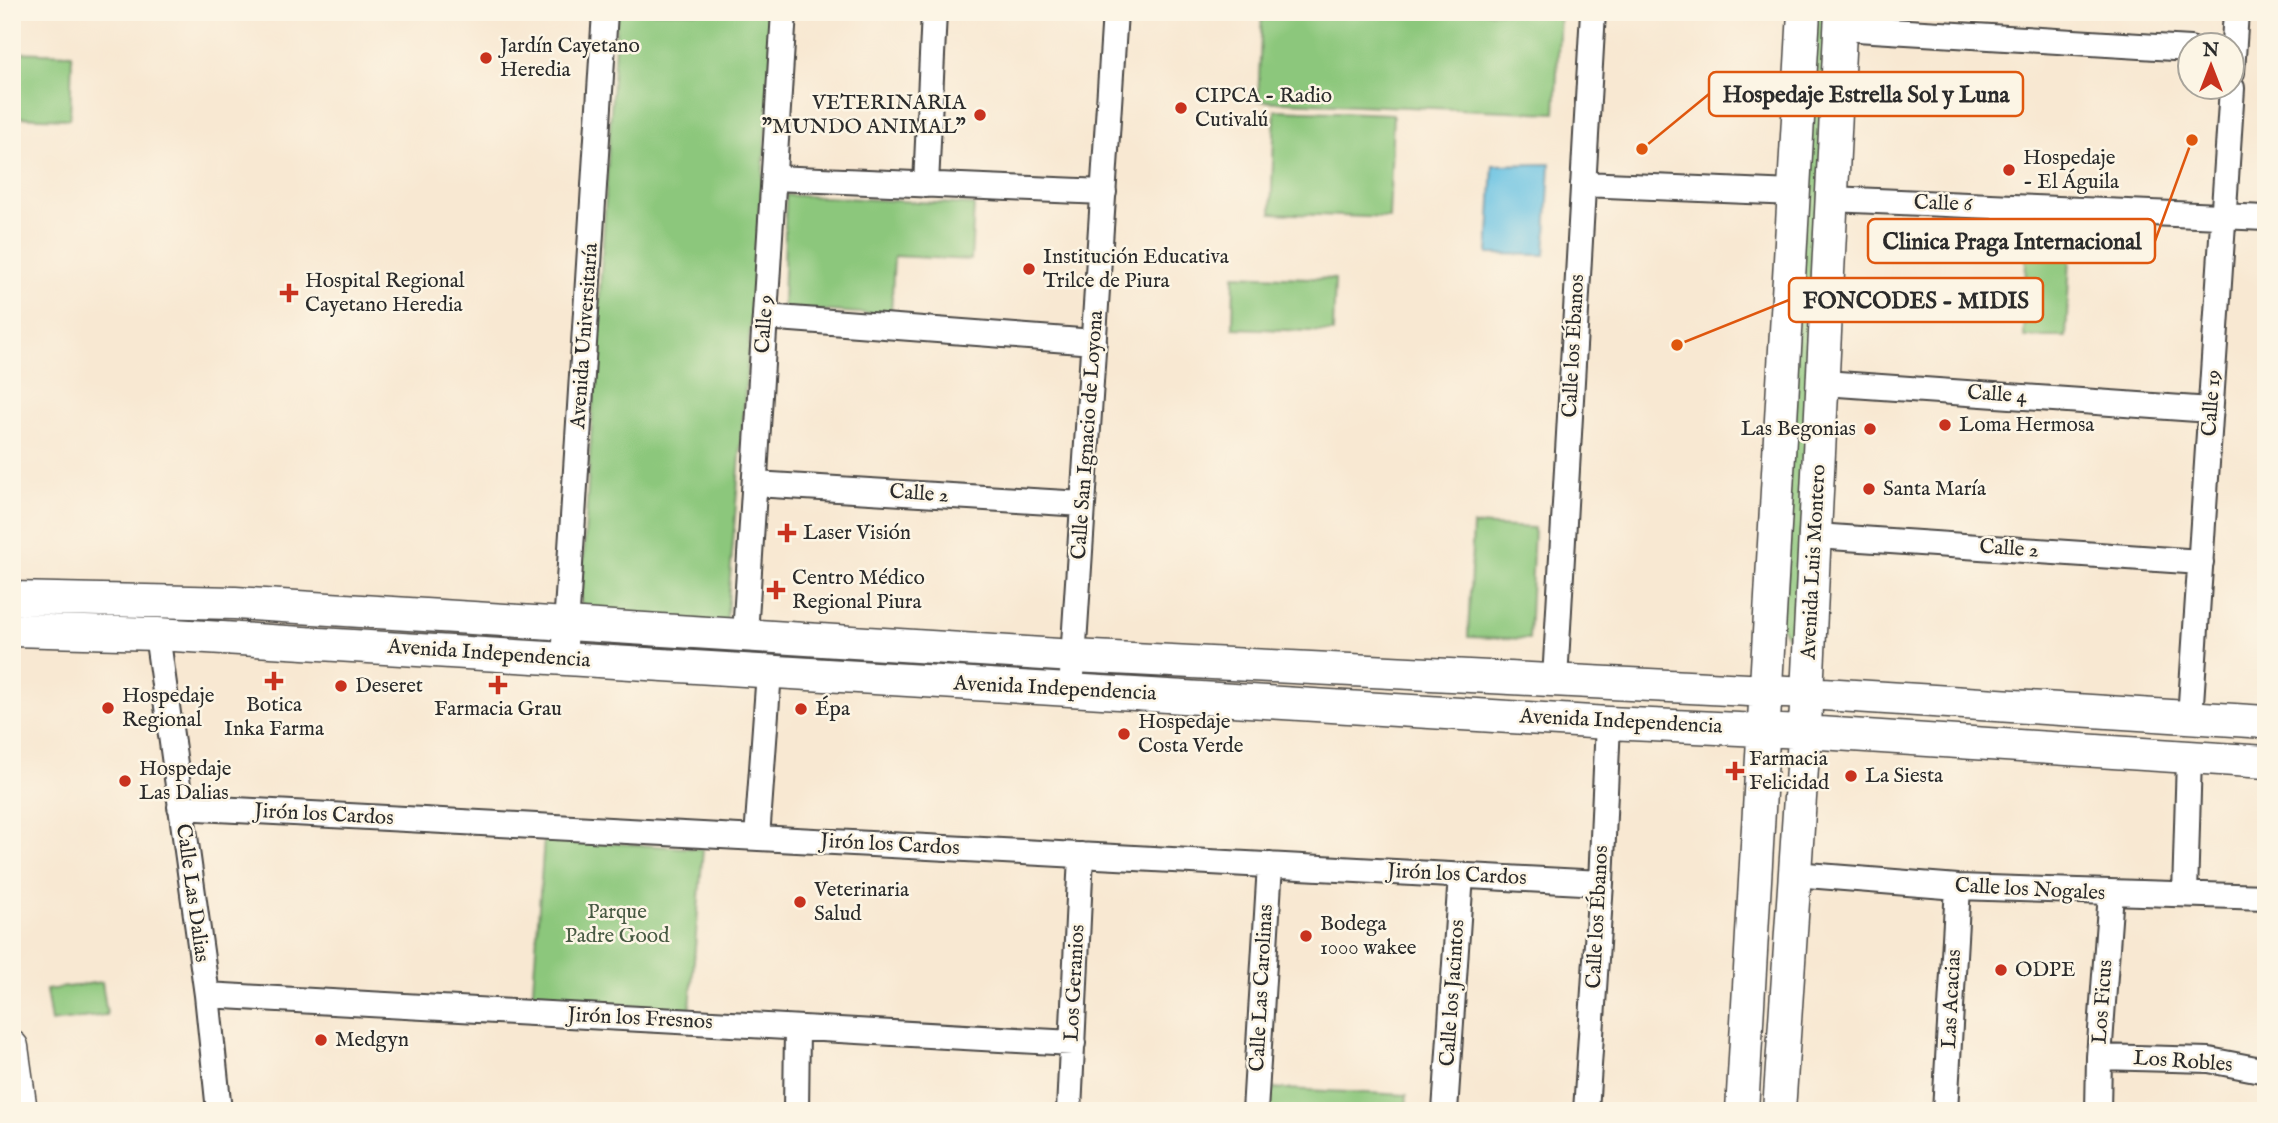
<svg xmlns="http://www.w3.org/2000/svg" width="2278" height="1123" viewBox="0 0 2278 1123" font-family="'IM FELL English',serif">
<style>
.green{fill:#8cc77c;stroke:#5c7954;stroke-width:2}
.water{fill:#65c1e3;stroke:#487687;stroke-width:2}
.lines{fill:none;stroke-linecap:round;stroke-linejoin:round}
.minor-casing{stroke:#4a4744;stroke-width:28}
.major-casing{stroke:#4a4744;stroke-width:35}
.minor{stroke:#fff;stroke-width:24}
.major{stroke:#fff;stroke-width:32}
.poi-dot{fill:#c8321e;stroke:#fcf5e5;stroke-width:2.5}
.labels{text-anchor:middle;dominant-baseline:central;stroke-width:5;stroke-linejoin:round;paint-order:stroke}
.poi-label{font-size:21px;fill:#2b2b2b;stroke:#fcf5e5;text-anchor:start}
.street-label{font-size:21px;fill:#2b2b2b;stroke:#fcf5e5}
.park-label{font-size:21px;fill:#485a43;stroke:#fcf5e5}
.leader{fill:none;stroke:#df570e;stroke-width:2.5}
.callout-dot{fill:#df570e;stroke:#fcf5e5;stroke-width:2.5}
.callout{fill:#fcf5e5;stroke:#df570e;stroke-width:2.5}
.callout-label{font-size:23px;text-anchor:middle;font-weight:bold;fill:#2b2b2b}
</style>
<rect width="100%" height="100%" fill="#fcf5e5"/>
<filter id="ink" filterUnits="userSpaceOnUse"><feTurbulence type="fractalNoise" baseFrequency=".0143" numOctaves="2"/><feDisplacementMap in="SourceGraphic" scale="14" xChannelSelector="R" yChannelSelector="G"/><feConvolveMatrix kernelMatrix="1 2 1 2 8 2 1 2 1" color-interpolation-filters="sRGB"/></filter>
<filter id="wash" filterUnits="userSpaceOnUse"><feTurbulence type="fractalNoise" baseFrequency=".00686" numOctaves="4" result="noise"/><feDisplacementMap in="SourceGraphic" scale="28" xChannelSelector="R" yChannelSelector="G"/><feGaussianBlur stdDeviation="1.57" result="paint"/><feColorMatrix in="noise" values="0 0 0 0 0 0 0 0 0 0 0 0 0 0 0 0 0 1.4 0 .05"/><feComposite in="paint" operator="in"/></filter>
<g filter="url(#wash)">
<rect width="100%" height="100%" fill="#f8e8d2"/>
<path class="green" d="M617 12H776L726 627 580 616Z
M1262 12H1560L1555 113 1258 101Z
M1816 12H1832L1799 627 1787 637 1779 623Z
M12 52 72 54 70 119 12 117Z
M1275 110 1393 114 1389 218 1271 213Z
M786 195 974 205 971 260 894 256 891 315 783 308Z
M2026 257 2070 258 2066 337H2024Z
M1234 275 1335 279 1333 332 1233 328Z
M1473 525 1534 528 1529 639 1468 637Z
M544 839 703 849 690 1009 532 1001Z
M102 982 107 1015 51 1022 46 990Z
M1266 1088 1407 1095 1406 1111H1265Z"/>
<path class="water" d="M1550 164 1545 255 1488 254 1493 165Z"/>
</g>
<g filter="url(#ink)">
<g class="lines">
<defs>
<path id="minor" d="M1840 28 2190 49
M2232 72 2236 12
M774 178 1104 192
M1583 184 1794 193
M926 185 934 12
M1831 199 2266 218
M765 317 1094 342
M1824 383 2211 410
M755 484 1083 504
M1816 536 2201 562
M157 634 207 995 219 1111
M745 635 784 12
M564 659 605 12
M1555 680 1593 12
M1071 690 1115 12
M2190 718 2232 88
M180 807 1601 883
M757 838 769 672
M1794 874 1958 887 2266 897
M2185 894 2189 758
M207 995 1073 1043
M2099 1057 2209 1060 2266 1071
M796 1111 797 1028
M1069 1111 1081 855
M1255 1111 1270 865
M1445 1111 1461 875
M1586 1111 1601 883 1608 723
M1945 1111 1958 887
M2098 1111 2099 1057 2111 893"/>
<path id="major" d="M12 598 235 603 1074 656 1807 693 2266 722
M12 630 157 634 1608 723 1805 732 2266 762
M12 1047 21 1111
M1742 1111 1804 12
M1779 1111 1807 693 1841 12"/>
</defs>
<use href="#minor" class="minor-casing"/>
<use href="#major" class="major-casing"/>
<use href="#minor" class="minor"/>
<use href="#major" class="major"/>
</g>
</g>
<g class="poi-dot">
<circle cx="486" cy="58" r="7"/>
<circle cx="1181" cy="108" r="7"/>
<circle cx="980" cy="115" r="7"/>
<circle cx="2009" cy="170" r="7"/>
<circle cx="1029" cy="269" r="7"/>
<path d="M285.5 282.5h7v7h7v7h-7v7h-7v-7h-7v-7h7z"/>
<circle cx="1945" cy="425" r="7"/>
<circle cx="1870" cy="429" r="7"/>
<circle cx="1869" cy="489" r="7"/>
<path d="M783.5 522.5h7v7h7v7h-7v7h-7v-7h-7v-7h7z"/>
<path d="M772.5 579.5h7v7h7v7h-7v7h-7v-7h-7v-7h7z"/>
<path d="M270.5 670.5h7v7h7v7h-7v7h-7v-7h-7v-7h7z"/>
<path d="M494.5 674.5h7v7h7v7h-7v7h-7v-7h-7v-7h7z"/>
<circle cx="341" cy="686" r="7"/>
<circle cx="108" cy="708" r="7"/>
<circle cx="801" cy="709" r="7"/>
<circle cx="1124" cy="734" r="7"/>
<path d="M1731.5 760.5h7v7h7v7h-7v7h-7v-7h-7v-7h7z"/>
<circle cx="1851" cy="776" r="7"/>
<circle cx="125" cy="781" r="7"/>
<circle cx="800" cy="902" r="7"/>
<circle cx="1306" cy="936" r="7"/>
<circle cx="2001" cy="970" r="7"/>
<circle cx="321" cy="1040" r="7"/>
</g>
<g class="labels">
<g class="poi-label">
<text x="500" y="46">Jardín Cayetano<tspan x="500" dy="24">Heredia</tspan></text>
<text x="1195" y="96">CIPCA - Radio<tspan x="1195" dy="24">Cutivalú</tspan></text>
<text x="966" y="103" text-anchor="end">VETERINARIA<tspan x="966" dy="24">"MUNDO ANIMAL"</tspan></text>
<text x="2023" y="158">Hospedaje<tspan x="2023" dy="24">- El Águila</tspan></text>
<text x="1043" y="257">Institución Educativa<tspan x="1043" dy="24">Trilce de Piura</tspan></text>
<text x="305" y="281">Hospital Regional<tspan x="305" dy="24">Cayetano Heredia</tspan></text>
<text x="1959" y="425">Loma Hermosa</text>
<text x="1856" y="429" text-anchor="end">Las Begonias</text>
<text x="1883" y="489">Santa María</text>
<text x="803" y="533">Laser Visión</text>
<text x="792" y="578">Centro Médico<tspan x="792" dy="24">Regional Piura</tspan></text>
<text x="355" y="686">Deseret</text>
<text x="122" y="696">Hospedaje<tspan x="122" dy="24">Regional</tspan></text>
<text x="274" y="705" text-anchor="middle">Botica<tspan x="274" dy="24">Inka Farma</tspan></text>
<text x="498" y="709" text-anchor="middle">Farmacia Grau</text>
<text x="815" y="709">Épa</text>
<text x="1138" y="722">Hospedaje<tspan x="1138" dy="24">Costa Verde</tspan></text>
<text x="1749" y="759">Farmacia<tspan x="1749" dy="24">Felicidad</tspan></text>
<text x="139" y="769">Hospedaje<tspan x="139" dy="24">Las Dalias</tspan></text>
<text x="1865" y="776">La Siesta</text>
<text x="814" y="890">Veterinaria<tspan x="814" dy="24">Salud</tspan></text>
<text x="1320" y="924">Bodega<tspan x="1320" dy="24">1000 wakee</tspan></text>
<text x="2015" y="970">ODPE</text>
<text x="335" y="1040">Medgyn</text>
</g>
<g class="street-label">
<text transform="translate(1943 204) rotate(2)">Calle 6</text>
<text transform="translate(765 324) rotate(-86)">Calle 9</text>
<text transform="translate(585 336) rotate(-86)">Avenida Universitaría</text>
<text transform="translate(1574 346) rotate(-87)">Calle los Ébanos</text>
<text transform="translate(1997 395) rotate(4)">Calle 4</text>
<text transform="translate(2212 403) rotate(-86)">Calle 19</text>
<text transform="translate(1088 435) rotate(-86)">Calle San Ignacio de Loyona</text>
<text transform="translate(919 494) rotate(4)">Calle 2</text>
<text transform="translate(2009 549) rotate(4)">Calle 2</text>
<text transform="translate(1814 562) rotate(-87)">Avenida Luis Montero</text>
<text transform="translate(489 654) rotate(4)">Avenida Independencia</text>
<text transform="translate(1055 689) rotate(3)">Avenida Independencia</text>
<text transform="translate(1621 722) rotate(3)">Avenida Independencia</text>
<text transform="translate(324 815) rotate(3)">Jirón los Cardos</text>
<text transform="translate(890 845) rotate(3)">Jirón los Cardos</text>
<text transform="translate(1457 875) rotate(3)">Jirón los Cardos</text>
<text transform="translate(2030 890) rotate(3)">Calle los Nogales</text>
<text transform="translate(192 893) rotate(82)">Calle Las Dalias</text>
<text transform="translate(1598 917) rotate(-87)">Calle los Ébanos</text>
<text transform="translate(1075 983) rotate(-87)">Los Geranios</text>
<text transform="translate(1262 988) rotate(-87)">Calle Las Carolinas</text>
<text transform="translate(1453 993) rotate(-86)">Calle los Jacintos</text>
<text transform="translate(1952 999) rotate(-87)">Las Acacias</text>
<text transform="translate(2103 1002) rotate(-86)">Los Ficus</text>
<text transform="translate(640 1019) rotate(3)">Jirón los Fresnos</text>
<text transform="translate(2183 1062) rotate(4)">Los Robles</text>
</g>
<g class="park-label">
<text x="617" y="912">Parque<tspan x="617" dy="24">Padre Good</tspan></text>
</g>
</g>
<path class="leader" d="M1642 149L1709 94M2192 140L2155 241M1677 345L1789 300"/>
<g class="callout-dot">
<circle cx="1642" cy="149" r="7"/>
<circle cx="2192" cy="140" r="7"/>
<circle cx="1677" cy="345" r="7"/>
</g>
<g class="callout">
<rect x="1709" y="72" width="314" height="44" rx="7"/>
<rect x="1868" y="219" width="287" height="44" rx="7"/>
<rect x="1789" y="278" width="254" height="44" rx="7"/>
</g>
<g class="callout-label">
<text x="1866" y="102">Hospedaje Estrella Sol y Luna</text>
<text x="2012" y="249">Clinica Praga Internacional</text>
<text x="1916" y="308">FONCODES - MIDIS</text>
</g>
<rect width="2278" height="1123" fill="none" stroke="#fcf5e5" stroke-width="42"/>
<g transform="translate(2211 66)"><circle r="33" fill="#fcf5e5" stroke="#a8a49b" stroke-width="2"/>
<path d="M0-5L12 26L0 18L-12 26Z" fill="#c8321e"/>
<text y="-10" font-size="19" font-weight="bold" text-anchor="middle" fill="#2b2b2b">N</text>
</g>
</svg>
